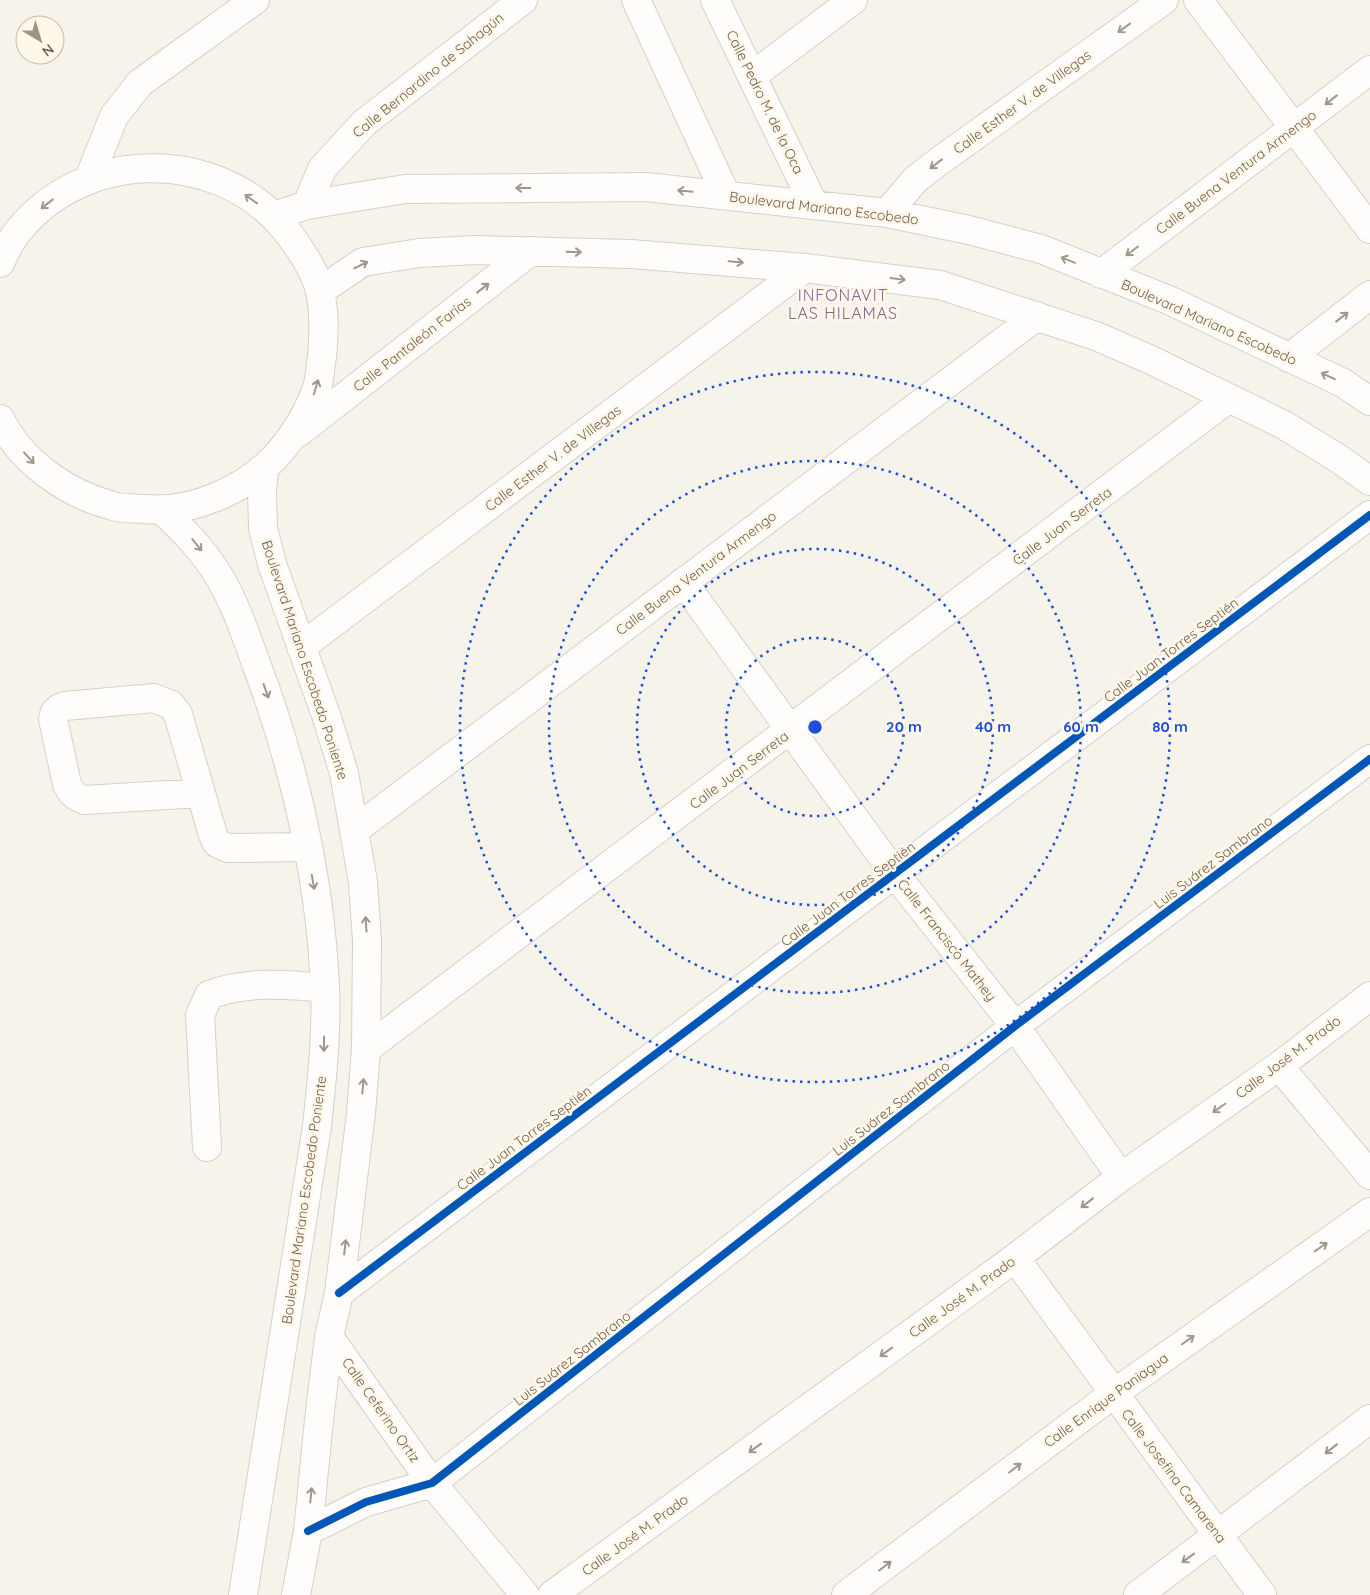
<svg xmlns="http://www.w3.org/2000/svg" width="1370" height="1595" viewBox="0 0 1370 1595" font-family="Quicksand,sans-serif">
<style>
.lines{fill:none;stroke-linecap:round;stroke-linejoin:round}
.minor-casing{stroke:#d5d0c8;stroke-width:30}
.minor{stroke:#fefdfc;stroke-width:28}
.cycleway-casing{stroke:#fef8eb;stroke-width:11}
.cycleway{stroke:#0057b8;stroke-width:8}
.oneway{stroke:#a49589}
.ring{fill:none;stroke:#1d4ed8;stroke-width:2.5;stroke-dasharray:2.5 5}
.labels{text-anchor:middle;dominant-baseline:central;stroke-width:5;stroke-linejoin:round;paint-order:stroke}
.street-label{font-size:14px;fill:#735d4b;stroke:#fef8eb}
.quarter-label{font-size:16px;letter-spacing:1px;fill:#85638f;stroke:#fef8eb}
.centre{fill:#1d4ed8;stroke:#fef8eb;stroke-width:2.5}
.ring-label{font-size:15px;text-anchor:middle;font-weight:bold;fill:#1d4ed8;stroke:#fef8eb;stroke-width:5;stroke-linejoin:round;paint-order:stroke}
</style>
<rect width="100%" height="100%" fill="#f6f3ea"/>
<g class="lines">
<defs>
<path id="minor" d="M636 0 726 195
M715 0 814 205
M1198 0 1370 229
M752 76 853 0
M89 179 114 116 140 83 255 0
M307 205 322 169 364 123 523 0
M887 213 915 180 938 162 1164 0
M274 216 307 205 405 189 646 187 887 213 969 230 1041 249 1171 301 1343 383 1370 401
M0 263C4 255 8 245 13 238 77 149 215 144 285 229 298 245 316 272 320 292 325 314 324 335 322 357 320 367 320 379 317 388 308 413 294 436 277 455 245 490 193 513 145 509 135 508 123 509 113 506 67 494 21 462 0 419
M1101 274 1370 70
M320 291 363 262 419 253 475 250 631 254 805 268 940 285 1096 336 1151 360 1284 425 1339 459 1370 481
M1289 358 1370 295
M298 433 531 251
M264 469 262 491 263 528 272 564 327 718 344 773 363 882 367 941 366 1049 361 1113 339 1293 329 1337 319 1420 308 1531 296 1595
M162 510C182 529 200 547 215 570 234 599 245 633 257 666 295 767 320 878 325 986 327 1033 322 1080 317 1126L243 1595
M683 582 895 874 1015 1026 1121 1177
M301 647 805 268
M200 793 85 800C75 797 71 793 67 784L53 719C54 711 57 708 65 706L154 698 171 705 178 714 213 835 217 843 228 848 306 847
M355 830 1037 316
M366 1049 1229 398
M1279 1066 1370 1175
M207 1147 200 1015 209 995C245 981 287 984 325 988
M1015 1258 1262 1595
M339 1293 1370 515
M329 1337 432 1483 525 1595
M308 1531 366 1502 432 1483 1015 1026 1370 759
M552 1595 1015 1258 1121 1177 1279 1066 1370 996
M846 1595 1113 1394 1370 1212
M1138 1595 1370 1419"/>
</defs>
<use href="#minor" class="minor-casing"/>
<use href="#minor" class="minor"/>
<defs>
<path id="cycleway" d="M339 1293 1370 515
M308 1531 366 1502 432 1483 1015 1026 1370 759"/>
</defs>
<use href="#cycleway" class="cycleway-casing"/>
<use href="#cycleway" class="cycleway"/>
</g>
<defs><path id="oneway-shaft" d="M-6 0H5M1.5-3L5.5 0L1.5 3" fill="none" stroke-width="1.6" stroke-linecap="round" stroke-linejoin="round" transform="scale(1.25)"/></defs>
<g class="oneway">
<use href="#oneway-shaft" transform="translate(1124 28) rotate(144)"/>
<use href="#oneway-shaft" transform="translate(1331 100) rotate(142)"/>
<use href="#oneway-shaft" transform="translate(936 164) rotate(142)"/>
<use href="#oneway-shaft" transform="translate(523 188) rotate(180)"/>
<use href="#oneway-shaft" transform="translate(685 191) rotate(-174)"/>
<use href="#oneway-shaft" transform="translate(251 199) rotate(-144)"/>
<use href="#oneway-shaft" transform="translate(47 204) rotate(142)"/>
<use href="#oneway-shaft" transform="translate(1132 251) rotate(143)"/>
<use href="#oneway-shaft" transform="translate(574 252) rotate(2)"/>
<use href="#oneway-shaft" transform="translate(1068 260) rotate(-158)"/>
<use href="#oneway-shaft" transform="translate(736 262) rotate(5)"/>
<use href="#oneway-shaft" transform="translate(361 265) rotate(-26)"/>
<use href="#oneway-shaft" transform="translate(898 279) rotate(8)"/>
<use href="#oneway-shaft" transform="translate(483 288) rotate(-38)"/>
<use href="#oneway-shaft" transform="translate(1342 317) rotate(-38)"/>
<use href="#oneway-shaft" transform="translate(1328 376) rotate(-155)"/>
<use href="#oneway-shaft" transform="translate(316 387) rotate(-73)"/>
<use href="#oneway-shaft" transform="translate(29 458) rotate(48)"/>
<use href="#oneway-shaft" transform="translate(197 545) rotate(51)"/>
<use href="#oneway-shaft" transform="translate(266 691) rotate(70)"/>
<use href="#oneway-shaft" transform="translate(313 882) rotate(80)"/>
<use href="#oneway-shaft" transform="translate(366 924) rotate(-94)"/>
<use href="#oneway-shaft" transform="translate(324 1044) rotate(91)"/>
<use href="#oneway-shaft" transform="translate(363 1086) rotate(-85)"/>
<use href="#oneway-shaft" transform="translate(1219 1108) rotate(145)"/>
<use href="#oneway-shaft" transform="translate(1087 1203) rotate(142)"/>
<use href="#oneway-shaft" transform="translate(345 1247) rotate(-83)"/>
<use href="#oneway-shaft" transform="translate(1321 1247) rotate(-35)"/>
<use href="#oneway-shaft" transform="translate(1188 1340) rotate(-35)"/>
<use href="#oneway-shaft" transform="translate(886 1352) rotate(144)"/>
<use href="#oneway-shaft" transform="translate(755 1448) rotate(144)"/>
<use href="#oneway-shaft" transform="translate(1331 1449) rotate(142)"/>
<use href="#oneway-shaft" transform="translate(1015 1468) rotate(-37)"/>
<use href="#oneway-shaft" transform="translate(311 1495) rotate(-84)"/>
<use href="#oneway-shaft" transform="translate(1188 1558) rotate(144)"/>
<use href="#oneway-shaft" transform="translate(885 1566) rotate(-37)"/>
</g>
<g class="ring">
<circle cx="815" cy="727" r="89"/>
<circle cx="815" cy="727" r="178"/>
<circle cx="815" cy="727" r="266"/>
<circle cx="815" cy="727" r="355"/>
</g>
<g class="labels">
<g class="street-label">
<text transform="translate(428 75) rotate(-39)">Calle Bernardino de Sahagún</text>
<text transform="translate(765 102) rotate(64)">Calle Pedro M. de la Oca</text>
<text transform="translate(1022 102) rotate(-36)">Calle Esther V. de Villegas</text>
<text transform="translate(1236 172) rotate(-37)">Calle Buena Ventura Armengo</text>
<text transform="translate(824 208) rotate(7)">Boulevard Mariano Escobedo</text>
<text transform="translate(1209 322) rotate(24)">Boulevard Mariano Escobedo</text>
<text transform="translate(412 344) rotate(-38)">Calle Pantaleón Farías</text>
<text transform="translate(553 458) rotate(-37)">Calle Esther V. de Villegas</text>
<text transform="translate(1062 526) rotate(-37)">Calle Juan Serreta</text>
<text transform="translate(696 573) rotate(-37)">Calle Buena Ventura Armengo</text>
<text transform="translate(1171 650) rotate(-37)">Calle Juan Torres Septién</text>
<text transform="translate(305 660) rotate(72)">Boulevard Mariano Escobedo Poniente</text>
<text transform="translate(739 770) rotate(-37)">Calle Juan Serreta</text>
<text transform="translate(1213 862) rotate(-37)">Luis Suárez Sambrano</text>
<text transform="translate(848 894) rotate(-37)">Calle Juan Torres Septién</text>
<text transform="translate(947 940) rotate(52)">Calle Francisco Mathey</text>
<text transform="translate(1288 1057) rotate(-37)">Calle José M. Prado</text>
<text transform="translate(891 1108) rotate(-38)">Luis Suárez Sambrano</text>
<text transform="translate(524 1138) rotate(-37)">Calle Juan Torres Septién</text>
<text transform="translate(304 1200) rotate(-82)">Boulevard Mariano Escobedo Poniente</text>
<text transform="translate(962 1297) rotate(-36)">Calle José M. Prado</text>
<text transform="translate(572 1358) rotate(-38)">Luis Suárez Sambrano</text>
<text transform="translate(1106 1400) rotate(-36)">Calle Enrique Paniagua</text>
<text transform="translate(381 1410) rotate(55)">Calle Ceferino Ortiz</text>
<text transform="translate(1174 1476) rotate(53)">Calle Josefina Camarena</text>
<text transform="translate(635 1535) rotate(-36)">Calle José M. Prado</text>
</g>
<g class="quarter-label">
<text x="843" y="295">INFONAVIT<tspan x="843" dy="18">LAS HILAMAS</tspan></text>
</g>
</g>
<circle cx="815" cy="727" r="8" class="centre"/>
<g class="ring-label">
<text x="904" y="732">20 m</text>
<text x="993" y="732">40 m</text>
<text x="1081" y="732">60 m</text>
<text x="1170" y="732">80 m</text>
</g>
<g transform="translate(40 40) rotate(142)"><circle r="24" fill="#fef8eb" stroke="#c6baab"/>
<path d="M0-4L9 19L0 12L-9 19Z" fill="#a19283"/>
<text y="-8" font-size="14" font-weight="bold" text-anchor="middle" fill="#735d4b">N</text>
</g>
</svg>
